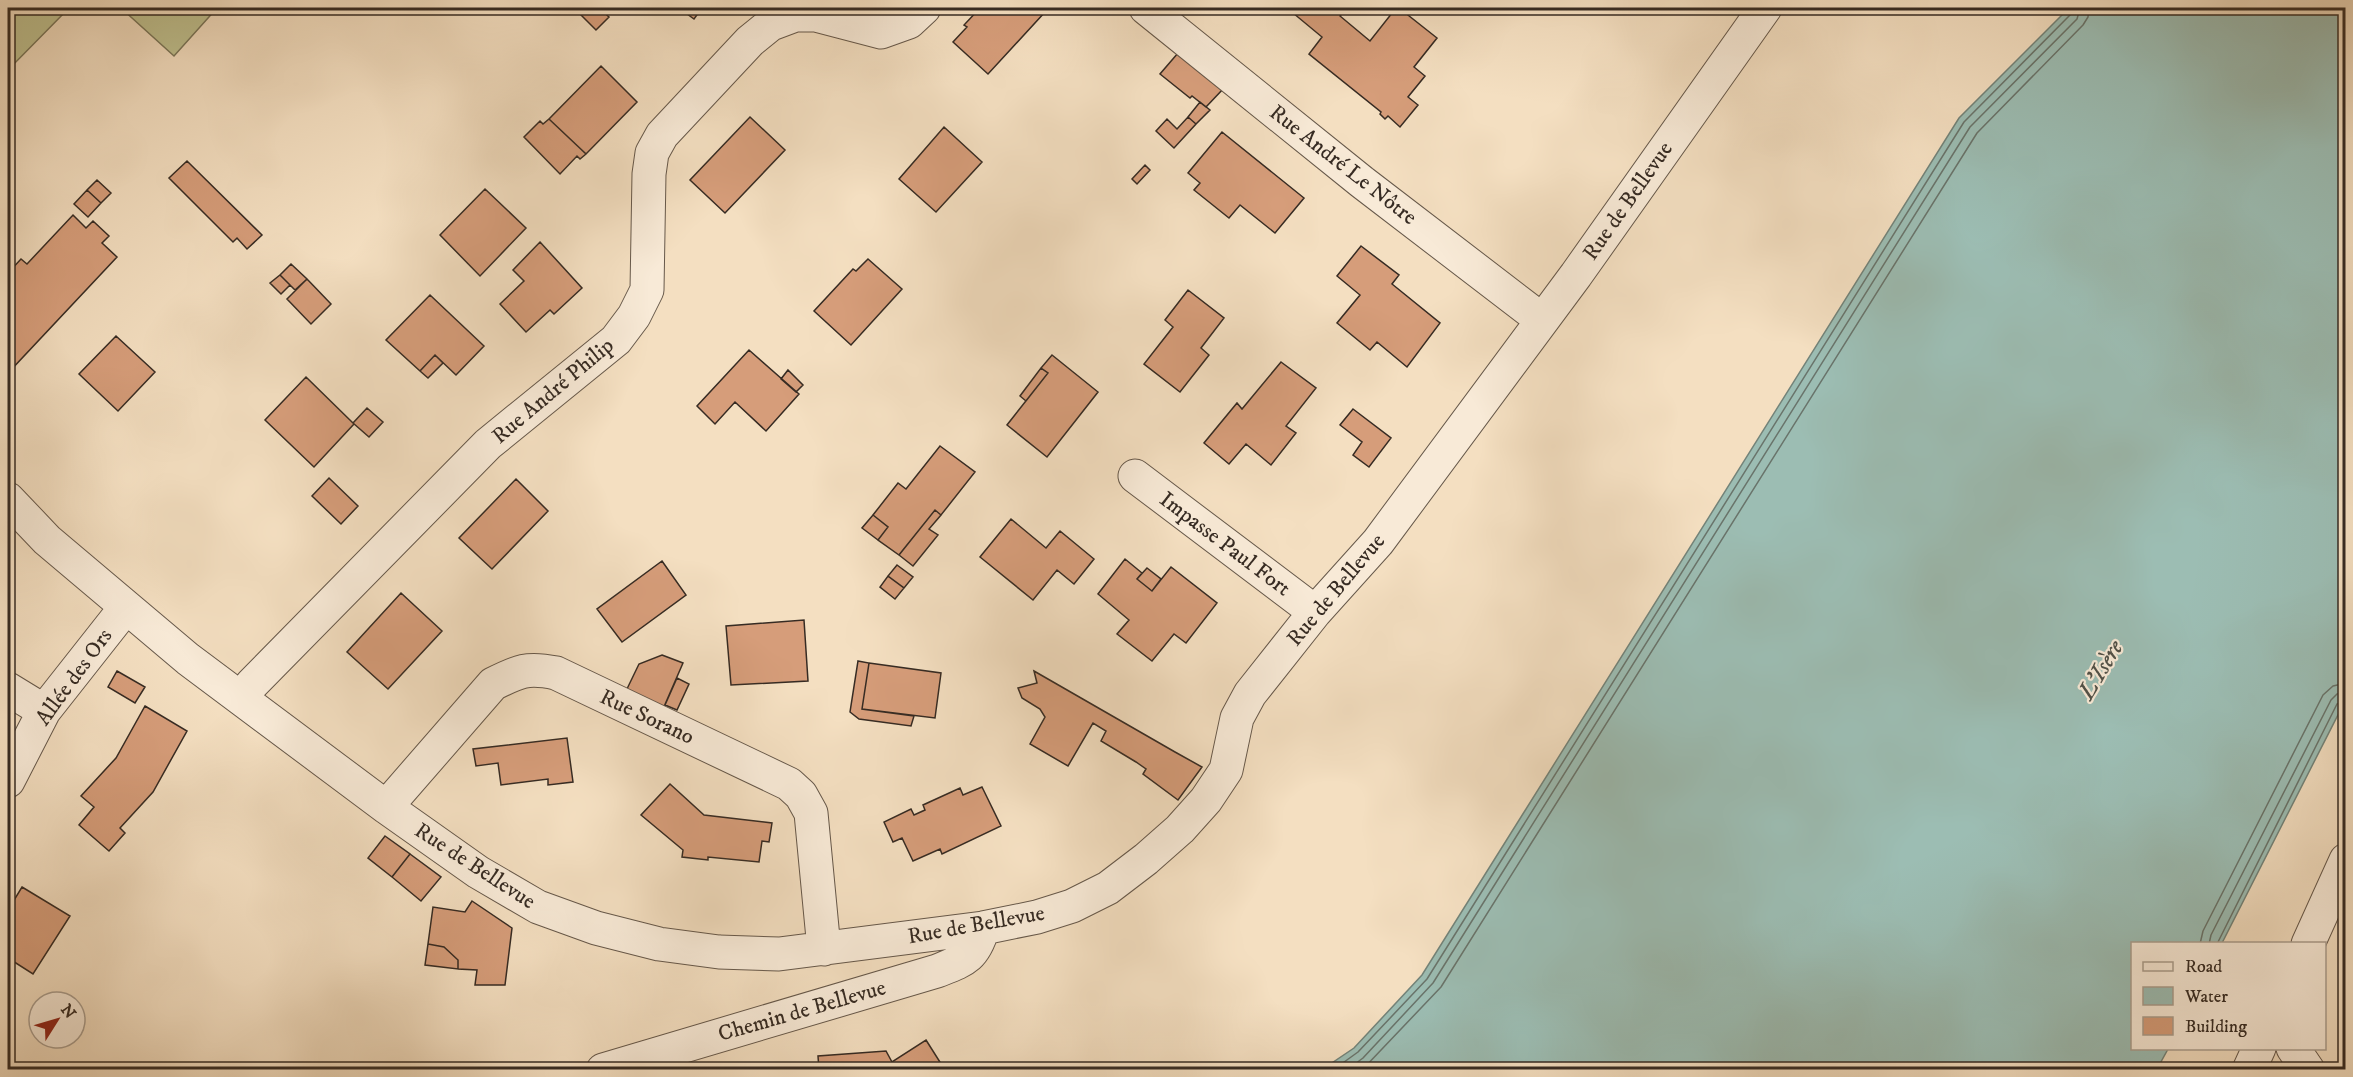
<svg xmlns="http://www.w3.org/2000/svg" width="2353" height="1077" viewBox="0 0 2353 1077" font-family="'IM FELL DW Pica',serif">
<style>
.green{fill:#bfc190;stroke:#7a765a;stroke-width:1.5}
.water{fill:#9cbdb3;stroke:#738379;stroke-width:1.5}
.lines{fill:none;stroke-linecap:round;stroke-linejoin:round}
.shore{stroke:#69746b;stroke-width:1.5}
.building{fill:#d69d7a;stroke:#362b23;stroke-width:1.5}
.minor-casing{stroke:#66584a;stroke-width:35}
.minor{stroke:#f8ead7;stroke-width:33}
.labels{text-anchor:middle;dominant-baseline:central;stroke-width:4.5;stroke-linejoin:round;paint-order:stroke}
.street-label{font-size:22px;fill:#362b23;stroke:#f8ead7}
.water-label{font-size:24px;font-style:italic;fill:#505047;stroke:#f8ead7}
</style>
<rect width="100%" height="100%" fill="#f4dfc1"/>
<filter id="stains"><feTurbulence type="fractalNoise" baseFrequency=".00333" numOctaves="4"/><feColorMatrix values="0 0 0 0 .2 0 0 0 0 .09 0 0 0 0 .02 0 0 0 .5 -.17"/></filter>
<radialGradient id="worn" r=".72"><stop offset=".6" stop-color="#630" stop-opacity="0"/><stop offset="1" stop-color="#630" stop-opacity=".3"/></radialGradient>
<path class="green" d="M8 8H69L8 70Z
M121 8H217L174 56Z"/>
<path class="water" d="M2069 8H2345V701L2222 943 2132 944V1048L2168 1049 2157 1069H1323L1354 1048 1422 975 1959 118Z"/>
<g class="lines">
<path class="shore" d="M2200 944 2203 931 2323 695 2333 686 2346 683
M2209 944 2211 935 2331 700 2337 694 2346 692
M2217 944 2337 704 2346 700
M1333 1070 1358 1052 1427 979 1964 122 2071 14 2073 8
M1347 1070 1363 1058 1433 983 1970 127 2077 19 2080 8
M1362 1070 1441 987 1977 133 2083 25 2088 17 2089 8"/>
</g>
<path class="building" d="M580 8H599L609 17 596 30 577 11Z
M679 8H702L694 19Z
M980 8H1040L1045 12 988 74 953 42 967 27 964 25Z
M1297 8H1346L1340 16 1370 41 1396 8H1399L1437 38 1414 67 1425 76 1408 97 1418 105 1400 127 1388 116 1385 119 1380 114 1381 112 1309 54 1322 37 1293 13Z
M1178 53 1223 89 1206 107 1192 96 1190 98 1160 74Z
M601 66 637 102 586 154 549 119Z
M1200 102 1210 110 1196 124 1188 117Z
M750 117 785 150 725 213 690 180Z
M1188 117 1196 124 1174 148 1156 131 1167 119 1177 129Z
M549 119 586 154 580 159 577 156 560 174 524 137 540 121 543 124Z
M944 127 982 162 936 212 899 179Z
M1222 132 1304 198 1275 233 1240 205 1229 218 1194 190 1200 183 1188 173Z
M187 161 262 235 247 249 237 238 233 242 169 178Z
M1145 165 1150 170 1137 184 1132 179Z
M97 180 111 193 101 203 87 190Z
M485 189 526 228 480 276 440 235Z
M87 190 101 203 88 217 74 204Z
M73 215 86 228 93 221 109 236 102 243 117 257 8 373V273L21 259 27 264Z
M540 242 582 288 554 314 550 310 526 332 500 304 524 281 513 270Z
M1361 246 1399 275 1392 284 1440 323 1407 367 1377 342 1370 350 1337 323 1360 295 1337 276Z
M868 259 902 289 851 345 814 311 853 269 856 271Z
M291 264 307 279 295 290 280 275Z
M280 275 290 285 281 294 270 283Z
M307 279 331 304 311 324 287 299Z
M1188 290 1224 318 1201 348 1209 355 1180 392 1144 364 1173 327 1165 320Z
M430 295 484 346 456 375 435 355 420 371 386 340Z
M116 336 155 372 118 411 79 374Z
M749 350 799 394 766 431 735 402 715 424 697 406Z
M435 355 443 363 428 378 420 371Z
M1052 355 1098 392 1047 457 1007 425 1048 373 1041 368Z
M1281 362 1316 388 1286 426 1296 433 1271 465 1246 444 1229 464 1204 443 1237 403 1242 409Z
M1041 368 1048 373 1026 401 1020 396Z
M788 370 803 385 796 392 781 379Z
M306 377 354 424 314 467 265 420Z
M367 408 383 422 369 437 353 423Z
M1353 409 1391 438 1369 467 1353 455 1362 442 1340 425Z
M940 446 975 472 941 515 935 510 899 555 878 540 888 527 873 515 898 483 906 489Z
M329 478 358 506 341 524 312 496Z
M516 479 548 511 492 569 459 538Z
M935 510 941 515 929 529 938 535 913 566 899 555Z
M873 515 888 527 878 540 862 528Z
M1011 519 1046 548 1060 531 1094 559 1074 584 1057 570 1033 600 980 557Z
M1125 559 1142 573 1137 579 1152 591 1171 567 1217 603 1186 643 1174 634 1152 661 1117 634 1129 620 1098 594Z
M662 561 686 595 622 642 597 609Z
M897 565 913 577 904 588 888 576Z
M1147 568 1161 579 1152 591 1137 579Z
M888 576 904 588 895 599 880 587Z
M401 593 442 631 388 689 347 652Z
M804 620 808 681 731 685 726 626Z
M662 655 683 663 663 709 625 693 639 664Z
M858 661 869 663 862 709 914 716 911 726 859 719 850 712Z
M869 663 941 673 935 718 862 709Z
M117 671 145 687 135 703 108 687Z
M1034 671 1175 752 1202 767 1178 800 1143 774 1146 769 1136 762 1101 741 1106 731 1093 723 1068 766 1030 744 1045 717 1040 709 1022 698 1018 688 1037 683Z
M677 678 689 684 677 710 665 705Z
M145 706 187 731 153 792 120 828 125 833 109 851 79 825 94 807 81 796 116 758Z
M567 738 573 782 548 785V779L501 785 498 763 476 766 473 749Z
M670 784 704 815 772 823 769 842 762 841 759 862 708 857V860L682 857 683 850 641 815Z
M982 787 1001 826 942 854 940 849 913 861 902 838 893 842 884 822 911 809 914 815 925 810 923 805 960 788 963 795Z
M385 836 410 854 392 877 368 858Z
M410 854 441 877 421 901 392 877Z
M22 887 70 916 33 974 8 958V910Z
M472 901 512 928 505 985H475L477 970 458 969V960L444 947 428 944 433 907 465 912Z
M428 944 444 947 458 960V969L425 965Z
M926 1040 945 1070H819L818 1056 886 1051 892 1062Z"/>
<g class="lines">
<defs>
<path id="minor" d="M1146 8 1362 182 1542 320
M1135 476 1315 612
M8 499 47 540 188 659 386 807 478 872 538 907 596 928 659 944 719 952 779 954 983 928 1037 917 1072 906 1108 888 1146 859 1180 829 1206 800 1226 770 1237 718 1250 694 1315 612 1378 542 1576 275 1765 8
M8 689 44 711
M242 698 252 684 488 444 616 340 634 316 647 290 649 174 652 153 662 135 750 41 771 24 795 15H816L881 32 909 22 924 8
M8 781 44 711 126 607
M386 807 493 684C519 671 527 667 556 673L789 784 801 795 811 813 824 949
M2308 944 2346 860
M2293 1048 2308 1070
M603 1070 937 971C965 960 974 958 983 928
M2249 1070 2259 1048"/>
</defs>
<use href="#minor" class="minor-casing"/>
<use href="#minor" class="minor"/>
</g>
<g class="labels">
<g class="street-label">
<text transform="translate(1343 165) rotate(38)">Rue André Le Nôtre</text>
<text transform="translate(1628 201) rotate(-55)">Rue de Bellevue</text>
<text transform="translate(553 391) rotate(-40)">Rue André Philip</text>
<text transform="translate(1225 544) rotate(37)">Impasse Paul Fort</text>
<text transform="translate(1336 590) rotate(-50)">Rue de Bellevue</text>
<text transform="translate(74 677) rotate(-54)">Allée des Ors</text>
<text transform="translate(647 717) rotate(25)">Rue Sorano</text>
<text transform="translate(475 866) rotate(33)">Rue de Bellevue</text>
<text transform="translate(976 925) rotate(-10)">Rue de Bellevue</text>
<text transform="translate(802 1011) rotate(-16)">Chemin de Bellevue</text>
</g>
<g class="water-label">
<text transform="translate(2101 670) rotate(-59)">L'Isère</text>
</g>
</g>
<rect width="2353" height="1077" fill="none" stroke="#f4dfc1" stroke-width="30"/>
<rect x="9" y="9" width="2335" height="1059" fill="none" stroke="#362b23" stroke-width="3"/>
<rect x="15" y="15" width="2323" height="1047" fill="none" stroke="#362b23" stroke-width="1.5"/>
<rect x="2131" y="942" width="195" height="108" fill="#f8ead7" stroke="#aa9e8f" stroke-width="1.5"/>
<rect x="2143" y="962" width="30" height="9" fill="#f8ead7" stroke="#aa9e8f" stroke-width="1.5"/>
<text x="2185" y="972" font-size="18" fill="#362b23">Road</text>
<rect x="2143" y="987" width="30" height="18" fill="#9cbdb3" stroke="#aa9e8f" stroke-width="1.5"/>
<text x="2185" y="1002" font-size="18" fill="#362b23">Water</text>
<rect x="2143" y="1017" width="30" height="18" fill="#d69d7a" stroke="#aa9e8f" stroke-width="1.5"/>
<text x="2185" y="1032" font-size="18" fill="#362b23">Building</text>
<g transform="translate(57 1020) rotate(53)"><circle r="28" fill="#f8ead7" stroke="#aa9e8f" stroke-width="1.5"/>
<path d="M0-4.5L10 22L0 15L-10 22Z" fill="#8f2418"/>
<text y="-9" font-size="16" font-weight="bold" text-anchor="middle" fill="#362b23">N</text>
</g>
<rect width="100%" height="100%" filter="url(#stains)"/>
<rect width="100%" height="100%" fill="url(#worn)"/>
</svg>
